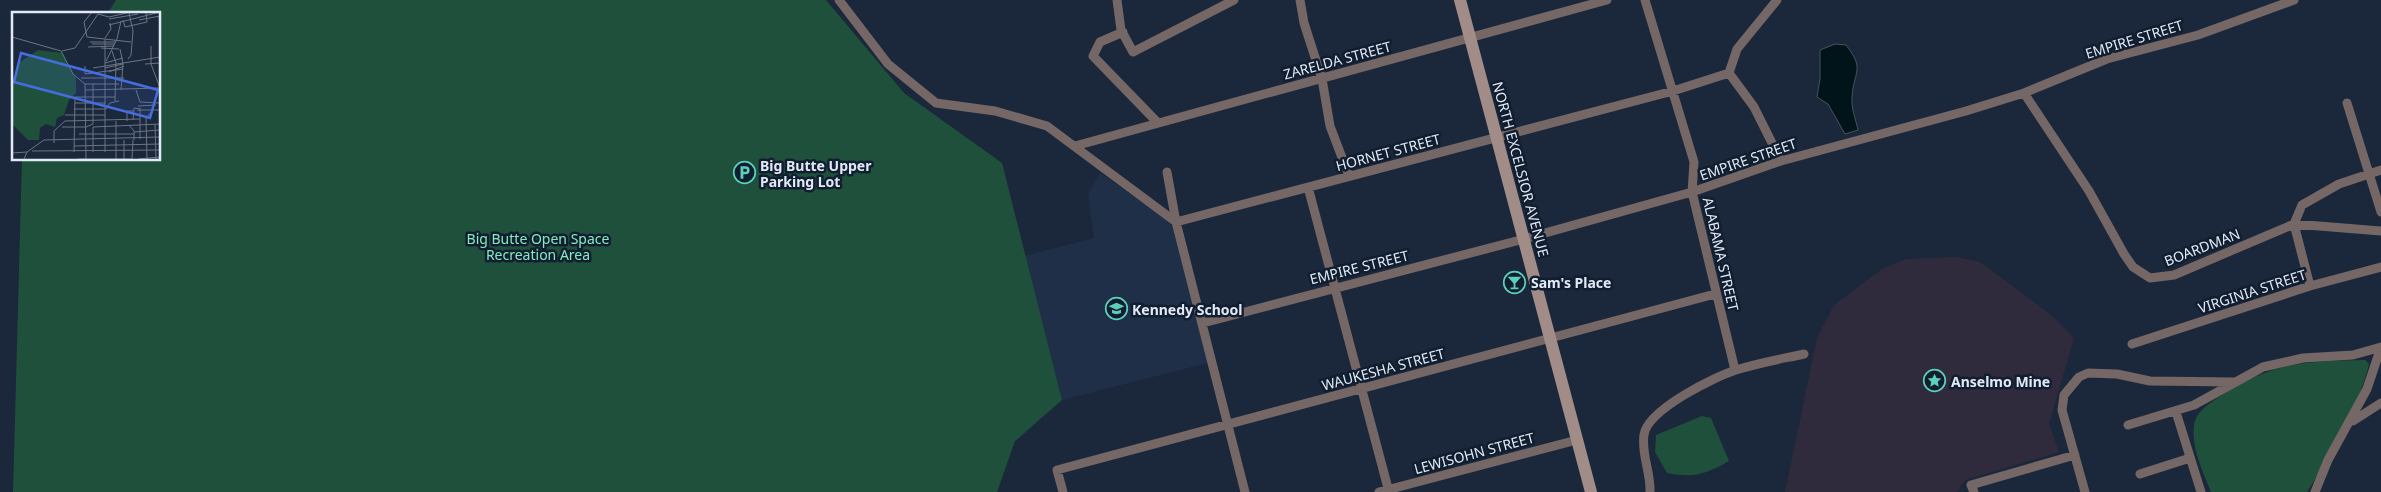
<svg xmlns="http://www.w3.org/2000/svg" width="2381" height="492" viewBox="0 0 2381 492" font-family="'Noto Sans',sans-serif">
<style>
.built{fill:#1f2f48}
.industrial{fill:#302b3c}
.green{fill:#1f503c}
.water{fill:#001419;stroke:#44545b}
.lines{fill:none;stroke-linecap:round;stroke-linejoin:round}
.street{stroke:#756765;stroke-width:9}
.secondary{stroke:#a28c88;stroke-width:12}
.labels{text-anchor:middle;dominant-baseline:central;stroke-width:5;stroke-linejoin:round;paint-order:stroke}
.street-label{font-size:14px;fill:#e1e9f6;stroke:#111e30}
.poi-label{font-size:14px;font-weight:bold;fill:#e1e9f6;stroke:#111e30;text-anchor:start}
.park-label{font-size:14px;fill:#85eabd;stroke:#111e30}
.inset-road{fill:none;stroke:#6a7585;stroke-width:1}
.view{fill:#446dde;fill-opacity:0.15;stroke:#446dde;stroke-width:2.5}
.inset-edge{fill:none;stroke:#e1e9f6;stroke-width:2.5}
</style>
<rect width="100%" height="100%" fill="#1b273a"/>
<path class="built" d="M1100 173 1161 215 1173 227 1208 363 1062 400 1024 256 1094 238 1088 194Z"/>
<path class="industrial" d="M1957 257 1980 262 2050 314 2074 338 2049 424 2059 452 1965 480 1957 492H1785L1817 338 1834 305 1882 269 1906 259Z"/>
<path class="green" d="M116 0H826L904 93 1002 163 1062 400 1015 441 997 492H13L22 159H159V14H107Z
M2365 360 2369 364C2360 405 2331 456 2307 492H2211C2203 472 2191 448 2194 425 2197 410 2210 403 2222 395 2274 362 2306 361 2365 360Z
M1702 416 1711 418 1729 461C1704 475 1695 478 1667 473L1655 452 1656 435Z"/>
<path class="water" d="M1835 44 1846 45C1866 70 1853 72 1852 98 1851 108 1856 120 1858 130L1845 134 1828 104 1817 97 1820 79V50Z"/>
<g class="lines">
<path class="street" d="M839 0 888 64 936 103 995 111 1047 126 1176 222 1673 91 1729 73
M1117 0 1121 30 1133 52 1234 0
M1300 0 1304 23 1322 79 1330 126 1349 176
M1645 0 1694 162 1692 192 1735 370
M1777 0 1737 49 1729 73 1754 107 1781 161
M1123 32 1100 42 1093 56 1157 122
M2024 93 2089 191 2124 254 2133 267 2150 278 2174 275 2294 224 2381 231
M2347 103 2381 212
M1075 146 1607 0
M1167 172 1176 222 1245 492
M1308 187 1389 492
M2310 286 2294 224 2302 205 2339 184 2381 170
M1203 323 1524 239 1692 192 1781 161 1966 111 2024 93 2107 59 2198 35 2294 0
M2132 344 2310 286 2381 267
M2176 412 2201 492
M2353 421 2381 403
M2128 425 2194 405 2263 367 2303 358 2353 355 2381 347
M2140 474 2190 458
M1063 492 1057 470 1715 294
M1379 492 1577 440
M1650 492C1651 473 1641 454 1644 435 1647 410 1714 377 1736 370 1758 363 1781 359 1804 354
M1974 492 1971 485 2075 455
M2085 492 2062 410 2064 395 2079 377 2088 373 2117 374 2150 381 2234 382
M2315 492 2328 460 2367 389 2381 347"/>
<path class="secondary" d="M1460 0 1591 492"/>
</g>
<defs>
<symbol id="parking-ring" viewBox="-11 -11 22 22"><circle r="9.5" fill="#111e30" stroke="#5dceba" stroke-width="1.5"/><path d="M-3.5-5.5H1a3.5 3.5 0 0 1 0 7H-1V5.5H-3.5ZM-1-3.4V-.6H.8a1.4 1.4 0 0 0 0-2.8Z" fill="#5dceba"/></symbol>
<symbol id="bar-ring" viewBox="-11 -11 22 22"><circle r="9.5" fill="#111e30" stroke="#5dceba" stroke-width="1.5"/><path d="M-6-5H6L.8 .8V4.5H3.5V6h-7V4.5H-.8V.8Z" fill="#5dceba"/></symbol>
<symbol id="school-ring" viewBox="-11 -11 22 22"><circle r="9.5" fill="#111e30" stroke="#5dceba" stroke-width="1.5"/><path d="M0-5L7-2L0 1L-7-2ZM-4 1L0 2.5L4 1V4Q0 6-4 4Z" fill="#5dceba"/></symbol>
<symbol id="sight-ring" viewBox="-11 -11 22 22"><circle r="9.5" fill="#111e30" stroke="#5dceba" stroke-width="1.5"/><path d="M0-6L1.8-2.2L6-1.7L2.9 1.2L3.7 5.4L0 3.3L-3.7 5.4L-2.9 1.2L-6-1.7L-1.8-2.2Z" fill="#5dceba"/></symbol>
</defs>
<g fill-rule="evenodd">
<use href="#parking-ring" x="732" y="160" width="25" height="25"/>
<use href="#bar-ring" x="1502" y="270" width="25" height="25"/>
<use href="#school-ring" x="1104" y="296" width="25" height="25"/>
<use href="#sight-ring" x="1922" y="368" width="25" height="25"/>
</g>
<g class="labels">
<g class="street-label">
<text transform="translate(2134 39) rotate(-17)">EMPIRE STREET</text>
<text transform="translate(1337 60) rotate(-15)">ZARELDA STREET</text>
<text transform="translate(1388 152) rotate(-15)">HORNET STREET</text>
<text transform="translate(1748 159) rotate(-19)">EMPIRE STREET</text>
<text transform="translate(1521 169) rotate(75)">NORTH EXCELSIOR AVENUE</text>
<text transform="translate(2202 247) rotate(-21)">BOARDMAN</text>
<text transform="translate(1721 254) rotate(77)">ALABAMA STREET</text>
<text transform="translate(1359 267) rotate(-14)">EMPIRE STREET</text>
<text transform="translate(2252 291) rotate(-18)">VIRGINIA STREET</text>
<text transform="translate(1383 369) rotate(-15)">WAUKESHA STREET</text>
<text transform="translate(1474 453) rotate(-15)">LEWISOHN STREET</text>
</g>
<g class="poi-label">
<text x="760" y="165">Big Butte Upper<tspan x="760" dy="16">Parking Lot</tspan></text>
<text x="1531" y="282">Sam's Place</text>
<text x="1132" y="309">Kennedy School</text>
<text x="1951" y="381">Anselmo Mine</text>
</g>
<g class="park-label">
<text x="538" y="238">Big Butte Open Space<tspan x="538" dy="16">Recreation Area</tspan></text>
</g>
</g>
<g transform="translate(12 12)">
<rect width="148" height="148" fill="#1b273a"/>
<path d="M26 38 50 41 64 66V81L57 88 52 103 45 106 43 115 34 112 28 116 27 128H16L0 112V75L8 50Z" fill="#1f503c"/>
<path class="inset-road" d="M80 0 72 10 75 25 119 30M97 7 126 2M111 8 113 15 135 10 134 0M127 8 148 4M97 13 148 0M0 25 49 39 61 62 73 72H107M93 26 99 17 98 11M93 27V140M78 30H104M80 32H102M139 34V52L148 76M76 35 102 34M89 36 107 37M108 37 111 52 109 78M50 39 63 36 86 2 97 5 119 0M100 39 104 51 103 89M116 47 119 43 121 19 117 1M94 49 105 27 109 9M93 51 111 46M133 52 148 51M73 54V62L111 57M81 56 148 45M93 56 111 52M97 60 112 54M69 66H112M73 72 74 147M73 78 148 76M124 78 128 90 147 91M63 91H93M126 94 144 93M62 97H94L98 91 107 89M125 98H148M128 98V127M53 103H93M121 108 122 96 129 97M115 109V99H121M143 112 144 147M117 113 122 119V128M50 115H74L81 112V72M122 120 148 118M67 122H122M112 128V147M42 131V119L53 109 128 107M62 134 148 132M20 139 148 138M62 140 63 85H103M81 140V115L148 112M0 141 15 140M12 147 15 140 32 128 148 125M66 147H120M104 147V109M120 147 121 128M126 147 148 145M135 147 134 106 141 98"/>
<path class="view" d="M9 41 146 78 138 106 2 70Z"/>
<rect width="148" height="148" class="inset-edge"/>
</g>
</svg>
